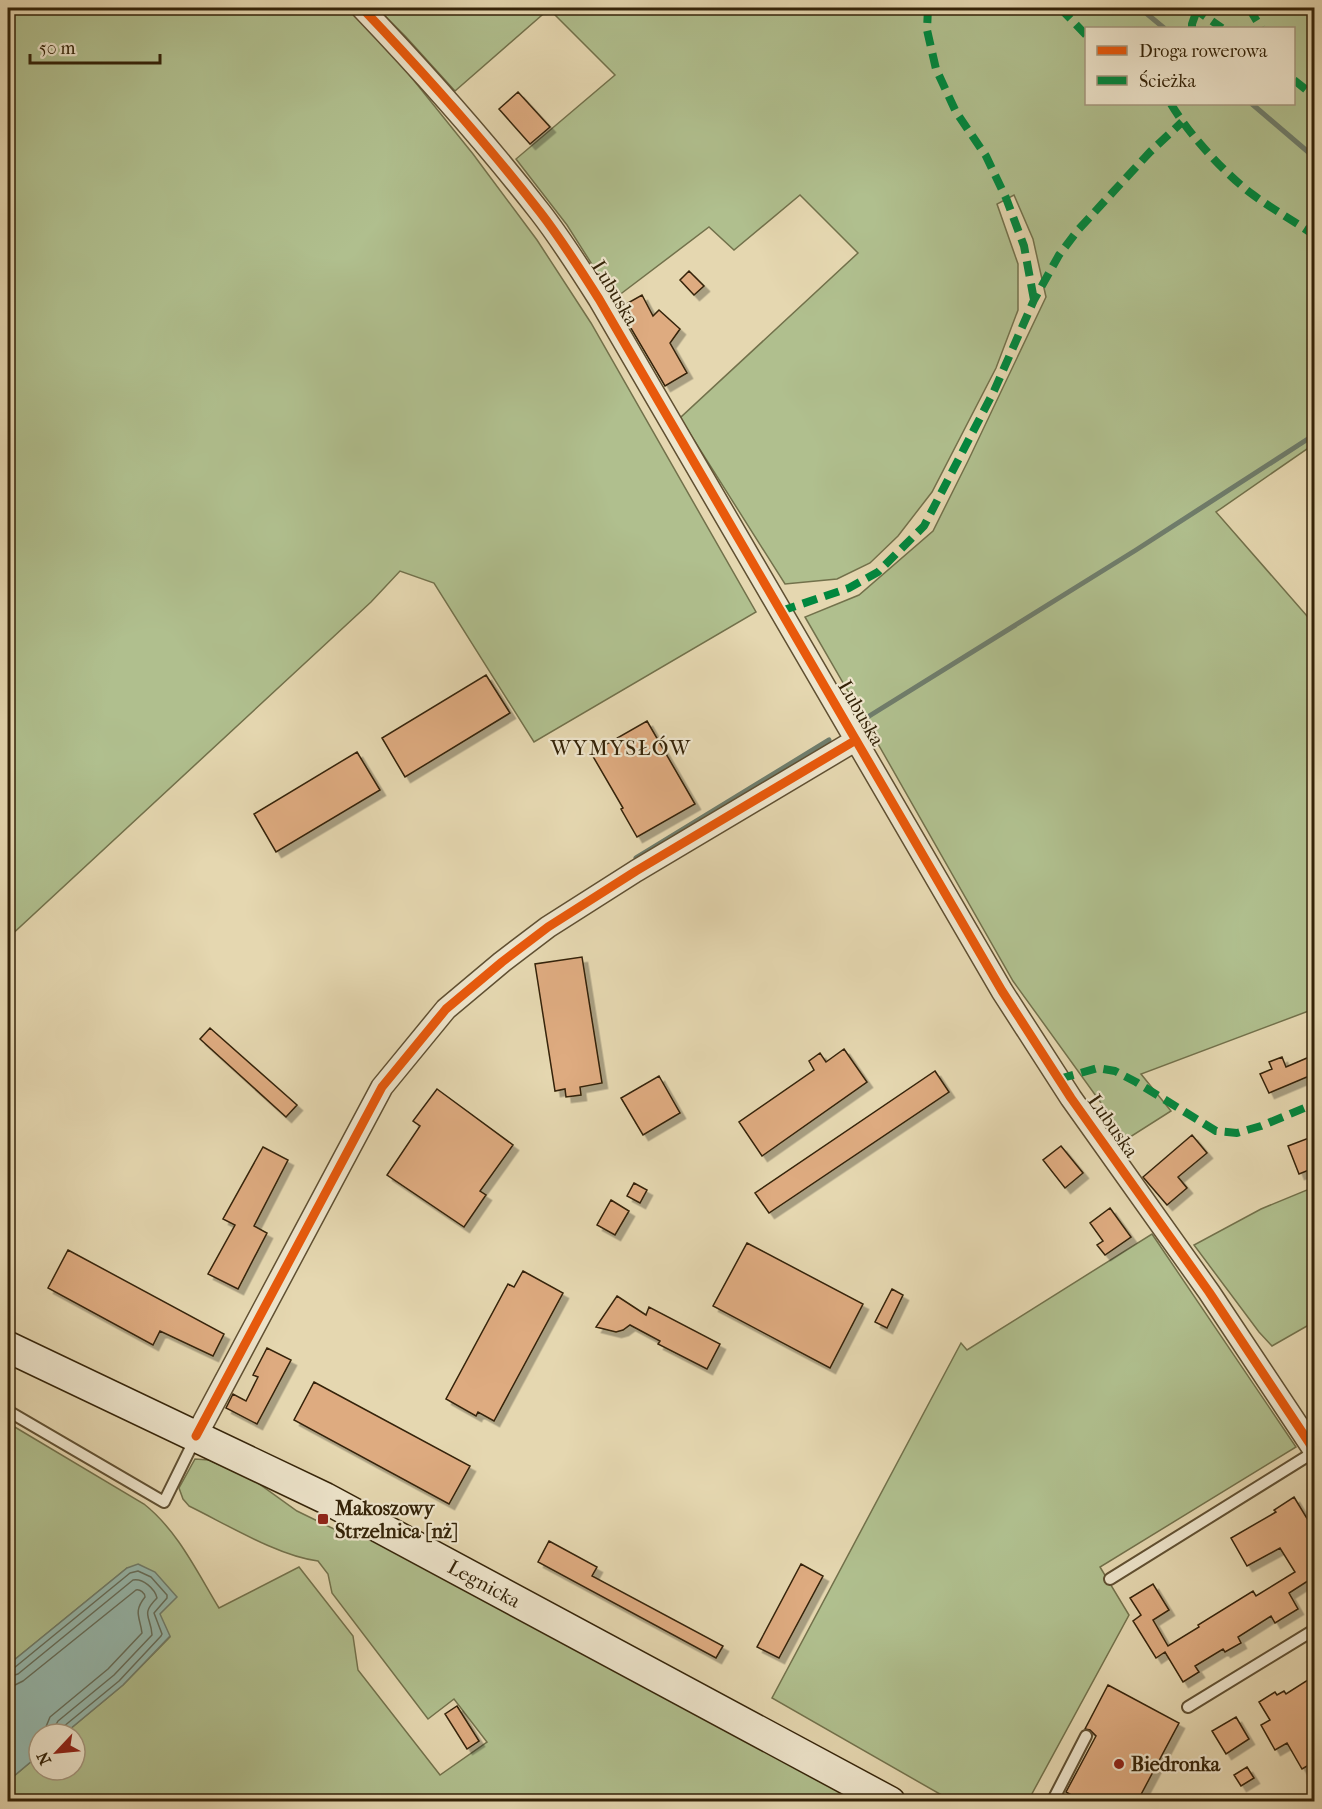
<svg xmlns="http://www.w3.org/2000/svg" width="1322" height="1809" viewBox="0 0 1322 1809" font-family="'IM FELL French Canon',serif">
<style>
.green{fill:#b0bf8e;stroke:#72714b;stroke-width:1.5;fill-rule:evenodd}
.water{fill:#96b9ae;stroke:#6f7d6c;stroke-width:1.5}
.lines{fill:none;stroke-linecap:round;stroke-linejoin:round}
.shore{stroke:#656e5b;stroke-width:1.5}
.stream{stroke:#6f7d6c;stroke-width:5}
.building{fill:#deab80;stroke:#342308;stroke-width:1.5;filter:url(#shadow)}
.lane-casing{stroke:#605032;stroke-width:14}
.street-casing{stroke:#605032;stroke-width:24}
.secondary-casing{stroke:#342308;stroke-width:33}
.path{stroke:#342308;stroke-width:3;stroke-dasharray:4.5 3;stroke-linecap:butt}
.lane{stroke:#eee5cc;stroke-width:10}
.street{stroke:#eee5cc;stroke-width:21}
.secondary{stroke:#eee5cc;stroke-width:30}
.quiet{stroke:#00873e;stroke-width:8;stroke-dasharray:15 8;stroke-linecap:butt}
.cycleway-casing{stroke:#eee5cc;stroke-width:13}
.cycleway{stroke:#e8590c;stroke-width:9}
.poi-dot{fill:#8f2418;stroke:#eee5cc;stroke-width:2}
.labels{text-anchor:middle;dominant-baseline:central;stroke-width:4.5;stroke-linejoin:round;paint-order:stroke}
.street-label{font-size:20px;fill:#342308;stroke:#eee5cc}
.poi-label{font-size:20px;font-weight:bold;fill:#342308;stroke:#eee5cc;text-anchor:start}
.neighbourhood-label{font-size:21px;letter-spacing:1.5px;fill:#342308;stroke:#eee5cc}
</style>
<defs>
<filter id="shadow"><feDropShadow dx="5.5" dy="5.5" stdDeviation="0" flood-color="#0004"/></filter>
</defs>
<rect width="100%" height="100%" fill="#e5d7b0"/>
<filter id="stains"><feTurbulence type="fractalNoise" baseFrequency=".00333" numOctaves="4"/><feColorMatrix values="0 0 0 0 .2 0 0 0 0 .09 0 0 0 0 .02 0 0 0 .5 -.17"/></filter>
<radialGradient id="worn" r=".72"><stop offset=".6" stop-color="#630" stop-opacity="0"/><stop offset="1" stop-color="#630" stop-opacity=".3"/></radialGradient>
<path class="green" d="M8 8H348L391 52 473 154 537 240 591 323 756 612 534 742 434 583 400 571 371 602 8 938Z
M377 8H1314V444L1216 512 1314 624V1009L1141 1074 1171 1111 1127 1139 1013 981 857 707 805 617 859 595 933 531 968 461 1046 297 1033 239 1014 195 997 204 1018 264V310L996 368 932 492 898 536 870 563 837 579 785 584 680 418 858 253 800 195 734 250 709 227 614 299 567 225 516 159 615 75 549 9 455 91 406 37ZM1086 28H1294V104H1086Z
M1314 1187V1322L1272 1346 1259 1332 1194 1245 1261 1209Z
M1152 1234 1296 1447 1100 1567 1129 1615 1028 1801H952L772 1698 961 1343 967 1350Z
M8 1423 144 1504C178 1531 197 1572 219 1608L299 1567 353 1636 358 1670 440 1775 487 1742 454 1699 428 1719 332 1593 328 1574 318 1561C278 1556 226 1524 189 1506L183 1499 179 1488 195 1459 209 1460 255 1481 297 1511 336 1530 339 1525 384 1540 873 1801H8V1781L39 1755V1770H75V1734H64L123 1685 170 1637 127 1568 8 1665Z"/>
<path class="water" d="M138 1564 155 1572 177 1597 160 1614 170 1636 123 1685 64 1734H39V1755L8 1781V1665L127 1568Z"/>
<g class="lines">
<path class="shore" d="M8 1669 14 1668 130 1573 138 1571 151 1577 167 1595V1598L154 1613 162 1634 161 1636 119 1681 63 1727 61 1734
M8 1677 18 1674 133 1580C143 1578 155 1589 157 1598 140 1615 151 1616 152 1635L114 1675 58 1721 54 1728 53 1734
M8 1686 15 1685 23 1681 136 1590C140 1589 145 1593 145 1597 133 1612 140 1617 142 1633L108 1669 50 1717 43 1734"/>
<path class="stream" d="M1140 8 1164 28
M1252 104 1314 157
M858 723 1136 550 1314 435
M636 858 829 740"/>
</g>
<path class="building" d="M518 92 550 127 530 144 499 109Z
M689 271 704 286 694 295 680 280Z
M642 295 653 316 659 310 680 329 670 343 687 373 665 386 619 308Z
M486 675 510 713 405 777 382 738Z
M647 721 695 804 637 837 621 809 623 808 591 753Z
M357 752 380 790 276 852 254 814Z
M582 957 602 1083 580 1087 581 1095 566 1097 565 1089 555 1091 535 964Z
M210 1028 297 1105 286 1117 200 1039Z
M844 1049 867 1082 762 1156 739 1122 814 1070 809 1061 820 1053 826 1062Z
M1314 1055V1074L1269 1093 1260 1074 1272 1069 1269 1062 1282 1057 1286 1067Z
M935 1071 949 1092 769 1213 755 1193Z
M659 1076 680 1113 643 1135 621 1098Z
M437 1089 513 1145 480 1191 486 1195 464 1227 387 1175 420 1126 413 1121Z
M1192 1135 1207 1153 1178 1177 1187 1188 1167 1205 1143 1177Z
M1314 1136V1168L1299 1174 1288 1146Z
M1061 1146 1083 1173 1065 1188 1043 1160Z
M263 1147 288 1160 254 1226 267 1233 238 1289 208 1274 235 1225 223 1219Z
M634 1183 647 1190 640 1203 627 1196Z
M611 1200 629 1211 615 1235 597 1225Z
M1110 1208 1131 1237 1105 1255 1097 1245 1103 1241 1090 1223Z
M747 1243 863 1304 830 1368 713 1306Z
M68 1250 224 1334 213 1356 160 1331 153 1345 48 1288Z
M523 1271 563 1293 494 1421 478 1412 476 1416 446 1399 508 1284 514 1287Z
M892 1289 903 1295 887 1328 875 1322Z
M617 1296 646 1315 649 1307 720 1344 707 1369 658 1344 660 1341 630 1325 623 1330 616 1332 596 1327Z
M267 1348 291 1360 257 1424 226 1408 233 1394 246 1401 258 1377 253 1375Z
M314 1382 470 1466 449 1504 294 1420Z
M1294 1497 1314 1530V1577L1289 1593 1298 1609 1275 1623 1271 1616 1238 1637 1241 1643 1225 1652 1223 1649 1195 1666 1199 1672 1183 1682 1165 1652 1156 1658 1133 1621 1141 1615 1130 1598 1153 1584 1169 1610 1153 1620 1168 1646 1199 1627 1198 1625 1253 1591 1256 1596 1295 1572 1280 1548 1247 1566 1231 1538 1276 1512 1274 1510Z
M549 1541 597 1567 592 1576 723 1646 716 1658 538 1562Z
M801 1564 823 1576 779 1658 757 1647Z
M1314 1676V1762L1302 1769 1287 1743 1275 1750 1261 1725 1270 1720 1259 1702 1275 1692 1277 1695 1284 1691 1286 1694Z
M1108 1685 1179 1723 1137 1802H1083L1066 1792 1096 1736 1090 1730 1085 1729Z
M457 1706 479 1741 467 1749 445 1714Z
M1236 1717 1249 1739 1226 1754 1212 1731Z
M1247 1767 1254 1778 1241 1786 1234 1775Z"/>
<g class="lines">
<defs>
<path id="lane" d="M8 1411 164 1502 195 1439
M1110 1579 1314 1452
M1188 1707 1314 1630
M1052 1802 1086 1736"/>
<path id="street" d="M362 8C424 73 484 140 540 212 561 239 580 269 599 299L1002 991 1071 1098 1209 1292 1314 1450
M196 1436 382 1087 446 1009 502 962 548 927 636 871 856 740"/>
<g id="secondary">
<path id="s1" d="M8 1347 325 1498 890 1802"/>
</g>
</defs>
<use href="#lane" class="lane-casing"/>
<use href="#street" class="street-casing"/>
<use href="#secondary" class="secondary-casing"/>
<path class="path" d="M913 1796 919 1799 934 1802"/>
<use href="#lane" class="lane"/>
<use href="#street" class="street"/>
<use href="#secondary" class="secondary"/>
<path class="quiet" d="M928 8 927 30 936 69 956 112 986 156 1006 198 1024 246 1034 300
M1060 8 1086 35
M1193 8 1222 28
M1249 8 1261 28
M1192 28V24L1197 10 1211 8
M1294 80 1314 96
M1171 104C1188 133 1224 173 1252 194 1272 209 1294 221 1314 235
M781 611 849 588 878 572 924 526 994 391 1034 300 1059 255 1078 230 1113 192 1150 152 1182 122
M1059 1079 1098 1068 1115 1071 1136 1082 1216 1131 1237 1133 1261 1126 1314 1104"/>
<defs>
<path id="cycleway" d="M362 8C424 73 484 140 540 212 561 239 580 269 599 299L1002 991 1071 1098 1209 1292 1314 1450
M196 1436 382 1087 446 1009 502 962 548 927 636 871 856 740"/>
</defs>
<use href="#cycleway" class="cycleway-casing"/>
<use href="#cycleway" class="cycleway"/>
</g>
<g class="poi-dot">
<rect x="317" y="1513" width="12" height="12" rx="3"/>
<circle cx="1119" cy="1764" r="6"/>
</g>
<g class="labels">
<g class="street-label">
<text transform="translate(615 293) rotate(59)">Lubuska</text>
<text transform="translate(861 713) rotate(60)">Lubuska</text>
<text transform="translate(1113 1126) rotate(55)">Lubuska</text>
<text stroke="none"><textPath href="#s1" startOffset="532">Legnicka</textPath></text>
</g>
<g class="poi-label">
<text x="335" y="1508">Makoszowy<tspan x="335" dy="23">Strzelnica [nż]</tspan></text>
<text x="1131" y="1764">Biedronka</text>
</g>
<g class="neighbourhood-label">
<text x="621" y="748">WYMYSŁÓW</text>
</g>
</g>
<rect width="1322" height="1809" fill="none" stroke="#e5d7b0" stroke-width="30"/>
<rect x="9" y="9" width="1304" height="1791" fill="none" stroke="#342308" stroke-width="3"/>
<rect x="15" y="15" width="1292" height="1779" fill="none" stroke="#342308" stroke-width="1.5"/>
<rect x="1085" y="27" width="210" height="78" fill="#eee5cc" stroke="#a4977e" stroke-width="1.5"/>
<rect x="1097" y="46" width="30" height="9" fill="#e8590c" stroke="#a4977e" stroke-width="1.5"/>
<text x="1139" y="57" font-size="18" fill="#342308">Droga rowerowa</text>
<rect x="1097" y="76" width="30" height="9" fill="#00873e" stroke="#a4977e" stroke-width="1.5"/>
<text x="1139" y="87" font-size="18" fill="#342308">Ścieżka</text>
<g transform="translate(57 1752) rotate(244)"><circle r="28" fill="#eee5cc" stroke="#a4977e" stroke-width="1.5"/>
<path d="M0-4.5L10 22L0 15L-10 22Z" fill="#8f2418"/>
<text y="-9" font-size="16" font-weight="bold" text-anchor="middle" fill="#342308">N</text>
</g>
<path d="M30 54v9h130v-9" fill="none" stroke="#342308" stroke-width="3"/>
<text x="39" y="54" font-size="18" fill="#342308" stroke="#eee5cc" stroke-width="4.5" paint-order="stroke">50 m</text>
<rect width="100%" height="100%" filter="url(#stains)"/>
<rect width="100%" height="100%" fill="url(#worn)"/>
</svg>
